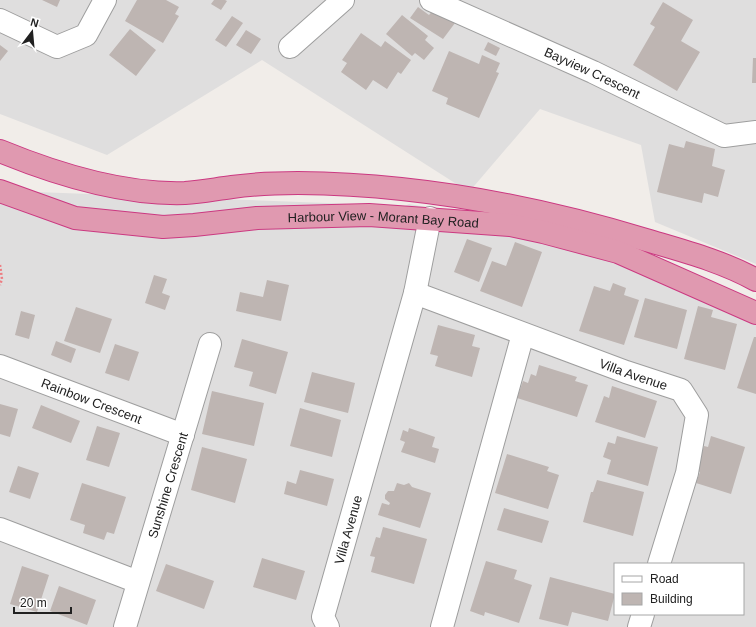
<svg xmlns="http://www.w3.org/2000/svg" width="756" height="627" viewBox="0 0 756 627" font-family="Helvetica,sans-serif">
<style>
.residential{fill:#dfdede;fill-rule:evenodd}
.building{fill:#beb5b2}
.lines{fill:none;stroke-linecap:round;stroke-linejoin:round}
.minor-casing{stroke:#9e9e9e;stroke-width:24}
.highway-casing{stroke:#cb3981;stroke-width:24}
.path{stroke:#ed7d82;stroke-width:2.5;stroke-dasharray:2 2;stroke-linecap:butt}
.minor{stroke:#fff;stroke-width:22}
.highway{stroke:#e099b0;stroke-width:22}
.labels{text-anchor:middle;dominant-baseline:central;stroke-width:4;stroke-linejoin:round;paint-order:stroke}
.street-label{font-size:13px;fill:#212121;stroke:#fff}
</style>
<rect width="100%" height="100%" fill="#f1ede9"/>
<path class="residential" d="M0 0H756V264L655 222 641 145 540 109 469 192 262 60 107 155 0 114Z
M0 186 36 192 405 206 409 204 549 228 756 309V627H0ZM615 564H743V614H615Z"/>
<path class="building" d="M42 0H60L57 7Z
M137 0H166L179 7 175 14 179 16 163 43 125 21Z
M214 0H225L227 1 221 10 211 4Z
M663 2 693 20 681 41 700 52 677 91 633 65 655 27 650 24Z
M418 7 429 15 434 9 455 23 443 39 410 18Z
M402 15 428 36 425 40 434 48 424 60 415 53 412 56 386 34Z
M232 16 243 23 226 47 215 40Z
M130 29 156 50 136 76 109 55Z
M246 30 261 39 251 54 236 45Z
M361 33 381 47 385 41 411 60 401 74 398 72 387 89 373 80 366 90 341 72 347 63 342 60Z
M488 42 500 48 496 56 484 50Z
M0 45 8 51 0 61Z
M449 51 479 64 482 55 500 63 496 72 499 73 479 118 446 104 448 98 432 91Z
M753 58H756V83H752Z
M686 141 715 149 712 166 725 170 718 197 704 193 702 203 657 192 669 144 684 148Z
M467 239 492 248 479 282 454 272Z
M515 242 542 252 522 307 480 291 492 261 506 266Z
M154 275 167 279 162 293 170 296 165 310 145 303Z
M267 280 289 285 281 321 236 311 240 292 263 297Z
M613 283 626 288 624 295 639 300 624 345 579 331 594 286 610 291Z
M645 298 687 310 677 349 634 337Z
M698 306 713 310 711 317 737 324 725 370 684 359Z
M76 307 112 319 100 353 64 341Z
M21 311 35 315 29 339 15 335Z
M438 325 475 335 472 346 480 348 472 377 435 366 438 356 430 354Z
M754 337H756V394L737 388Z
M242 339 288 352 276 394 249 386 253 372 234 367Z
M56 341 76 349 71 363 51 355Z
M115 344 139 352 129 381 105 373Z
M539 365 577 377 575 381 588 385 577 417 517 398 523 381 528 383 531 374 536 376Z
M312 372 355 383 348 413 304 402Z
M612 386 657 401 645 438 595 422 604 396 609 398Z
M212 391 264 403 254 446 202 434Z
M0 404 18 409 10 437 0 434Z
M41 405 80 421 71 443 32 428Z
M300 408 341 420 332 457 290 446Z
M97 426 120 433 109 467 86 460Z
M409 428 435 437 432 447 439 449 435 463 401 452 405 442 400 440 403 430 408 432Z
M617 436 658 447 648 486 607 474 611 460 603 457 608 442 615 444Z
M711 436 745 447 731 494 696 483 700 472 696 470 704 446 708 447Z
M202 447 247 459 235 503 191 490Z
M507 454 549 467 547 471 559 475 548 509 495 493Z
M18 466 39 473 30 499 9 492Z
M300 470 334 479 327 506 284 494 287 481 296 484Z
M597 480 644 492 633 536 583 522 591 492H593Z
M82 483 126 497 114 534 107 532 104 540 83 533 85 525 70 520Z
M397 483 404 485 409 483 412 487 431 493 420 528 378 515 382 503 389 505 390 503 385 499V495L388 491H394Z
M504 508 549 521 542 543 497 530Z
M383 527 427 539 414 584 371 572 375 557 370 556 376 537 380 538Z
M262 558 305 571 296 600 253 587Z
M486 561 517 570 514 579 532 585 519 623 485 612 484 616 470 611Z
M166 564 214 581 204 609 156 591Z
M22 566 49 575 37 612 10 604Z
M550 577 615 594 608 621 572 612 568 626 539 619Z
M59 586 96 600 87 625 50 611Z"/>
<g class="lines">
<defs>
<g id="minor">
<path id="s1" d="M431 0 593 72 724 136 756 132"/>
<path d="M0 20 57 47 86 35 105 0"/>
<path d="M290 47 343 0"/>
<path id="s2" d="M415 293 626 372 681 390 697 415 687 473 659 564"/>
<path id="s3" d="M0 366 183 435"/>
<path d="M0 529 138 582"/>
<path id="s4" d="M125 627 210 344"/>
<path id="s5" d="M328 627 323 617 415 293 430 218"/>
<path d="M442 627 523 334"/>
<path d="M639 627 643 614"/>
</g>
<g id="highway">
<path d="M0 151C56 174 124 195 185 193 201 192 216 189 232 187 253 184 276 183 298 183 418 184 531 205 646 240 683 251 722 261 756 280"/>
<path id="s6" d="M0 191 75 218 163 227 194 225 257 218 369 215 510 225 543 232 618 252 756 313"/>
</g>
</defs>
<use href="#minor" class="minor-casing"/>
<use href="#highway" class="highway-casing"/>
<path class="path" d="M0 265 2 279 0 285"/>
<use href="#minor" class="minor"/>
<use href="#highway" class="highway"/>
</g>
<g class="labels">
<g class="street-label">
<text stroke="none"><textPath href="#s1" startOffset="177">Bayview Crescent</textPath></text>
<text stroke="none"><textPath href="#s6" startOffset="389">Harbour View - Morant Bay Road</textPath></text>
<text stroke="none"><textPath href="#s2" startOffset="233">Villa Avenue</textPath></text>
<text stroke="none"><textPath href="#s3" startOffset="98">Rainbow Crescent</textPath></text>
<text stroke="none"><textPath href="#s4" startOffset="148">Sunshine Crescent</textPath></text>
<text stroke="none"><textPath href="#s5" startOffset="102">Villa Avenue</textPath></text>
</g>
</g>
<rect x="614" y="563" width="130" height="52" fill="#ffffff" stroke="#a6a6a6"/>
<rect x="622" y="576" width="20" height="6" fill="#ffffff" stroke="#a6a6a6"/>
<text x="650" y="583" font-size="12" fill="#212121">Road</text>
<rect x="622" y="593" width="20" height="12" fill="#beb5b2" stroke="#a6a6a6"/>
<text x="650" y="603" font-size="12" fill="#212121">Building</text>
<g transform="translate(32 32) rotate(16)" stroke="#ffffff" stroke-width="3" paint-order="stroke">
<path d="M0-3L7 15L0 10L-7 15Z" fill="#212121"/>
<text y="-6" font-size="11" font-weight="bold" text-anchor="middle" fill="#212121">N</text>
</g>
<path d="M14 607v6h57v-6" fill="none" stroke="#212121" stroke-width="2"/>
<text x="20" y="607" font-size="12" fill="#212121" stroke="#ffffff" stroke-width="3" paint-order="stroke">20 m</text>
</svg>
